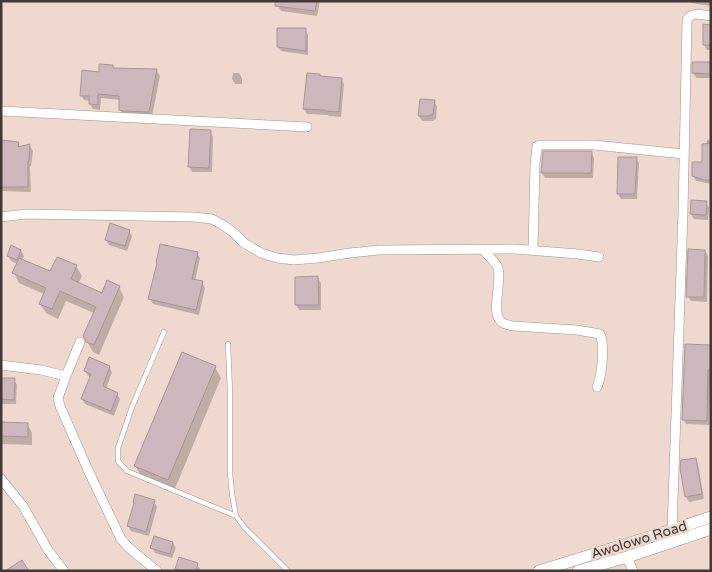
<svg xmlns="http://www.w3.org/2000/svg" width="712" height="572" viewBox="0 0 712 572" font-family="'Varela Round',sans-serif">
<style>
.shadow{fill:#0003}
.building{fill:#cdb6bc;stroke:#aa949a}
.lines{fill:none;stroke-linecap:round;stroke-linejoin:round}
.service-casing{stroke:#a59187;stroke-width:5.5}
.minor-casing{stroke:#a59187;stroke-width:10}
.secondary-casing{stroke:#a59187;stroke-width:12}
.service{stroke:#fff;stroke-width:4.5}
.minor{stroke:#fff;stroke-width:9}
.secondary{stroke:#fff;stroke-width:11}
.labels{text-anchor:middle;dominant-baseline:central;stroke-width:5;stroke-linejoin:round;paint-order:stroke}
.street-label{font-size:14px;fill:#423935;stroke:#efd9cf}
</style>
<rect width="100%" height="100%" fill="#efd9cf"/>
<path class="shadow" d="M279 1H320L317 16 281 11 278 6Z
M690 1H711V6L691 3Z
M711 26V50H707L704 45Z
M305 30 308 35V55L281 51 278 46Z
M711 64V78H696L693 73Z
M112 66 114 69 157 71 160 76 152 117 123 115 120 109V100L101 98 100 110 93 109 90 104V101L84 100 81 95 100 73Z
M233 73H239L242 78V84H235L232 79Z
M308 74 321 78 341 79 344 84 341 117 329 116 328 115 307 114 304 109Z
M434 101 437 106 436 119 433 121H422L419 116Z
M210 131 213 137 212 172H192L189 166Z
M707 140H711V184L696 181 693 176 703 163Z
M1 142 18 143 21 148 30 146 33 151 31 166H30L31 192 1 191Z
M591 152 594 158 593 178H545L542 173Z
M619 158H636L639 163 637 199H621L618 194Z
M706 202 709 208 708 220 694 219 691 214Z
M129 231 132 236 127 251 109 245 106 240Z
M21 250 24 256 22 260 51 273 76 266 82 276 78 284 103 294 119 287 124 297 99 355 93 352 84 336 94 313 66 301 58 319 46 313 40 304 44 294 19 283 14 273 18 264 11 261 8 256Z
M705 251 708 256 707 302 691 301 688 296Z
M197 253 200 258 195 281 202 283 205 288 199 315 153 304 150 299Z
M296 278H318L321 283V310H299L296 305Z
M711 346 709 425 686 424 683 419Z
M109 367 112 372 106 389 117 394 120 399 114 416 85 404 82 399 91 377 88 376 85 371Z
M215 367 221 378 174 491 142 477 135 466Z
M1 379 14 380 17 385 16 404H1Z
M1 424 28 425 32 433V445L1 444Z
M696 459 698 464 704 499 689 502 686 497Z
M154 502 157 507 149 536 131 531 128 526Z
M173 543 176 548 172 558 155 553 152 547Z
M197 564 200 569V571H178L176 568Z"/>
<path class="building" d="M275 1H317L315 11 275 6Z
M703 24 711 25V45H703Z
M277 28H306V51L277 47Z
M692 62H711V74L692 73Z
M99 64 113 65V68L157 69 149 112 123 111 119 110V96L98 94V105L89 104V96H80L82 70 99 72Z
M307 73 320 74V76L342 78 339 112 325 111V110L303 109Z
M420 99 435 100 433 114 429 116H418Z
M190 129 211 130 209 168 188 167Z
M1 140 19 142 18 147 30 144 29 161H28V187H1Z
M711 143V180H704L692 176V162H702V144Z
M543 151H592L591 173H541Z
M618 157H637L635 194H617Z
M691 200 707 201 706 215 690 214Z
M110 223 130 230 125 246 105 240Z
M160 244 198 252 192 279 203 281 196 310 148 299 157 263H156Z
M11 245 21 250 17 260 7 256Z
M688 249 705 250 704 297H686Z
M57 257 77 265 71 279 102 293 107 280 120 286 94 345 86 342 85 339 83 336 96 307 60 291 52 309 39 304 46 288 12 273 19 258 50 271Z
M318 276 319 305H295V277Z
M685 344 711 345V370H708L707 421 682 420Z
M182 352 216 366 168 480 134 466Z
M89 357 110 366 103 386 118 393 111 411 81 399 91 374 84 371Z
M1 378H15L14 400 1 399Z
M1 422 28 423V437L1 436Z
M696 458 702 494 685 497 680 468 681 460Z
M135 494 155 500 146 532 127 526 134 503H133Z
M154 536 173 542 170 554 150 548Z
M179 557 198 563 196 571H182L175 569Z
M22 560 29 571H5Z"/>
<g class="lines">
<defs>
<path id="service" d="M164 332 132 407 118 448V461L127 471 236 516
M228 344 230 393V473L232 494 236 516 245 528 288 571"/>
<path id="minor" d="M1 111 307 127
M1 217 26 214 194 217 212 219 223 225 234 233 244 243 261 253 277 258 294 260 318 258 350 253 379 250 515 249 578 254 599 257
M483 249C487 255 495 261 498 268 502 282 492 307 499 319 502 324 508 325 513 326L577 330 600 334C605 346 602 375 597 387
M533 250 535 164 537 146 540 145H594L684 154
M80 342 66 376 58 398 60 406 88 470 121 539 129 548 157 571
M1 365 41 370 66 376
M1 479 23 506 48 550 64 571
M672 530 683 212 687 20C692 11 702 15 711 16
M627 557 633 571"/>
<path id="secondary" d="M539 571 672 530 711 517
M578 571 627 557 711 529"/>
</defs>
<use href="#service" class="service-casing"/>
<use href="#minor" class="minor-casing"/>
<use href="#secondary" class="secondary-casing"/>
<use href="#service" class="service"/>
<use href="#minor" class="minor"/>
<use href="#secondary" class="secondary"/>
</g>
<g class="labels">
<g class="street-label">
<text transform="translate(639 540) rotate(-17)">Awolowo Road</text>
</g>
</g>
<rect width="712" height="572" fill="none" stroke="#423935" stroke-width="5"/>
</svg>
